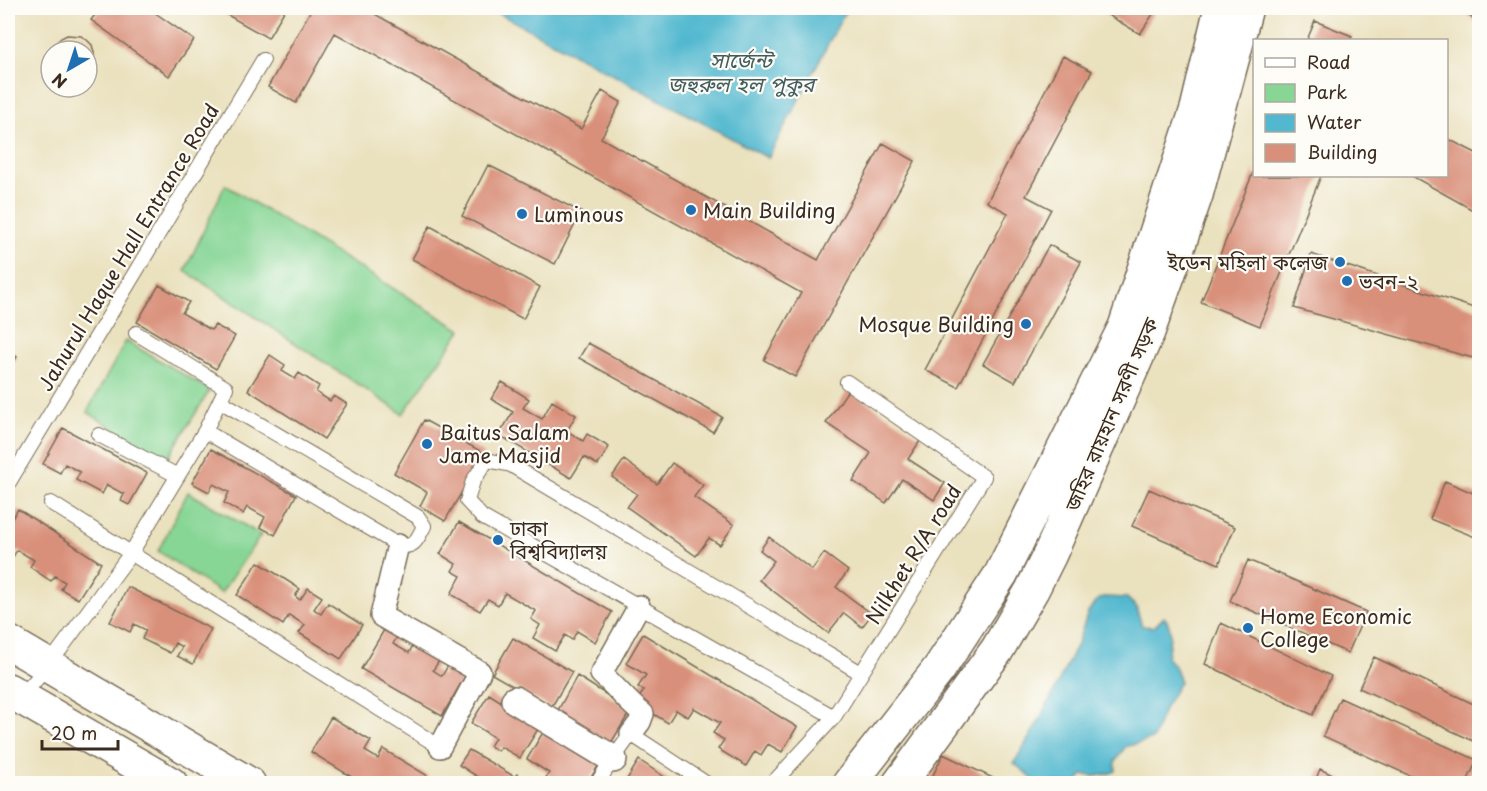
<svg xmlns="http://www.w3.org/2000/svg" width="1487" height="791" viewBox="0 0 1487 791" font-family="'Playpen Sans','Noto Sans Bengali',sans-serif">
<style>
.green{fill:#87d695;stroke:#61805a;stroke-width:1.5}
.water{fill:#51b8cf;stroke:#467176;stroke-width:1.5}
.building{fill:#d9907a}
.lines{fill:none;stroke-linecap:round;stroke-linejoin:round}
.service-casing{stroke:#786a56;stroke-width:16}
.pedestrian-casing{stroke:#786a56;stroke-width:24}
.minor-casing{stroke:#786a56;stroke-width:30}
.secondary-casing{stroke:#786a56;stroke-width:36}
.service{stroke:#fff;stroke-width:14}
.pedestrian{stroke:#fff;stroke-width:21}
.minor{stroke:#fff;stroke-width:27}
.secondary{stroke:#fff;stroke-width:33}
.poi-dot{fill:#1f6fb2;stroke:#fdfcf7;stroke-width:2}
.labels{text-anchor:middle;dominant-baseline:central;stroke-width:4.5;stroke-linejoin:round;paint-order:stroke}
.poi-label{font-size:20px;fill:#3b2a1e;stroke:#fdfcf7;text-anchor:start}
.street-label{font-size:20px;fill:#3b2a1e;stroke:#fdfcf7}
.water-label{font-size:21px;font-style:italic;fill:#435c5c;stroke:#fdfcf7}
</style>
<rect width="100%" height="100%" fill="#fdfcf7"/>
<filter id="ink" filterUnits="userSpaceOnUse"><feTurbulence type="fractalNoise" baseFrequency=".0167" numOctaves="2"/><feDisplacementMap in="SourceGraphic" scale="12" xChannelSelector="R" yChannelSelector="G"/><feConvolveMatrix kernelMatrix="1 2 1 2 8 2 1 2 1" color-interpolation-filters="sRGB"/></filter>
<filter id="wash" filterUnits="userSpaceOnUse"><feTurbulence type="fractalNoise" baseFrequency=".008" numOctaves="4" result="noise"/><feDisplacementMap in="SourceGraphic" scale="24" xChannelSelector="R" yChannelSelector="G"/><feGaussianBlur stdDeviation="1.35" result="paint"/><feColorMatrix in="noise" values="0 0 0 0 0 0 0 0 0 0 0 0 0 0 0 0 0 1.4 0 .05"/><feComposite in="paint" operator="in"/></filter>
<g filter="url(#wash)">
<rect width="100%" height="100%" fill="#eae1be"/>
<path class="green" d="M225 185 461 330 403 414 185 271Z
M126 341 210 390 166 461 87 412Z
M188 492 261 535 221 593 158 551Z"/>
<path class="water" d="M498 8H847L768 158 496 12Z
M1104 597 1127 598 1136 607 1142 626 1154 627 1164 617C1174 627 1169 643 1167 657L1175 667 1180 682 1165 707 1153 739 1125 747 1115 762 1116 771C1104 776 1095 777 1083 775L1075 783H1032V778L1014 763 1042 716 1078 642 1088 612 1097 600Z"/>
<g id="blocks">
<path class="building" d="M100 8H148L194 40 169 76 91 20Z
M215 8H286L268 38Z
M312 8H364L581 129 602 91 621 102 601 138 818 260 883 143 915 161 795 377 764 360 801 293 335 33 296 103 268 87Z
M1096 8H1157L1140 34Z
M1460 8H1480V25Z
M1315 21 1352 36 1350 40H1307Z
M67 35 81 36 87 40 92 45 94 52V59L92 66 87 73V51H52L56 43 61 38Z
M1063 56 1092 71 1026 196 1051 209 958 387 925 370 1008 213 987 202Z
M1446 138 1480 155V214L1412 176H1446Z
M488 165 581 212 555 264 462 216Z
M1254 170V176H1321L1260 326 1201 302Z
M430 226 540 287 523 319 412 259Z
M1049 245 1081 262 1015 382 983 364Z
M1311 254 1480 310V360L1294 308Z
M159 285 189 302 182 313 211 330 215 325 235 336 216 369 137 322Z
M588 343 722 417 713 432 579 358Z
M8 350 17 357 8 370Z
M270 355 285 365 282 371 295 379 299 373 319 386 316 392 330 401 334 396 347 404 324 439 248 390Z
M502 382 529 399 523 408 542 419 552 401 576 415 567 431 583 441 587 434 609 447 598 465 584 457 571 478 499 435 513 412 491 399Z
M848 390 922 438 908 459 945 483 934 500 902 479 886 503 853 481 871 453 826 423Z
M424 420 484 453 445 521 420 506 427 492 394 473Z
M63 428 147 473 129 505 121 501 124 494 107 485 102 494 76 480 80 472 65 464 60 473 43 464Z
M211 449 296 495 275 535 260 527 265 517 247 507 243 514 224 503 229 492 213 484 209 492 192 483Z
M624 460 657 484 672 463 703 485 694 497 734 525 720 545 709 538 696 556 627 507 637 494 612 477Z
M1445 481 1480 496V539L1430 519Z
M1149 489 1235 527 1219 564 1132 526Z
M18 509 101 563 78 599 61 589 65 582 55 576 51 581 30 567 34 560 17 550 13 557 8 554V525Z
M459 522 612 612 595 642 577 631 572 640 565 635 555 651 533 638 540 625 531 619 536 611 505 593 498 605 488 599 480 611 451 594 461 576 452 571 456 564 440 554Z
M769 537 812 570 824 553 848 571 836 587 872 614 862 627 844 613 828 633 759 580 774 561 760 550Z
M1248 560 1366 612 1348 653 1230 601Z
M258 562 300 589 295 596 300 600 308 588 322 597 314 609 321 614 328 603 362 625 341 659 299 633 305 625 289 615 283 625 237 595Z
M128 587 211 629 193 664 177 656 182 647 175 643 170 653 142 639 146 630 134 624 130 632 110 622Z
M1221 623 1331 676 1313 715 1205 664Z
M384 630 397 637 393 644 409 653 413 645 439 661 433 670 442 676 450 662 467 673 442 716 361 669Z
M643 634 797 727 782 752 768 744 761 755 755 751 746 766 718 749 724 740 713 733 720 723 694 708 688 717 676 710 668 723 636 703 644 690 638 687 646 675 626 663Z
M513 638 572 672 551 708 492 674Z
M1374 657 1480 707V744L1359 688Z
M577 676 631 710 611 743 557 712Z
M489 694 540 726 520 758 501 747 498 751 490 746 495 738 471 723Z
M1340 698 1477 760 1466 784H1428L1323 736Z
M331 717 371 741 365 751 378 759 383 749 428 776 423 784H363L311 752Z
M545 729 600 763 587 784H553L545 779 549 773 527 759Z
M469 750 515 777 517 774 529 781 527 784H489L459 765Z
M943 754 1005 784H929Z
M639 760 675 784H624Z
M1320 769 1351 784H1314Z"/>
</g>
</g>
<g filter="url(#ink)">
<use href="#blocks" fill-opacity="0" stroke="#786a56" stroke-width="1.5"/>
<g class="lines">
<defs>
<path id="service" d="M136 333 226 388 205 431
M99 435 178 476
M8 484 263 60
M51 503 440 747
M20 698 48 666 131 553 205 431 398 545C414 549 417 540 424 526L418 517 220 401
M834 717 482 517 467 501 473 481 487 460 511 465 861 673
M597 784 608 766 631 734 707 784
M772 784 834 717 984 477 847 382"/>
<path id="pedestrian" d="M398 545 381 616 480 672 440 747
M631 734 640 722 643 714C627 702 616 686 601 674L639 606"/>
<path id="minor" d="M515 700 613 759"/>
<path id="secondary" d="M8 642 249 784
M8 690 171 784
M849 784 939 669 1001 574 1125 327 1197 109 1221 8
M899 784 997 650 1032 590 1050 554 1148 332 1175 256 1196 195 1246 8"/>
</defs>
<use href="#service" class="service-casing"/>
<use href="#pedestrian" class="pedestrian-casing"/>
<use href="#minor" class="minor-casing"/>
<use href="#secondary" class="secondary-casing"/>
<use href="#service" class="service"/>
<use href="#pedestrian" class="pedestrian"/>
<use href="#minor" class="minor"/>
<use href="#secondary" class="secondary"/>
</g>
</g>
<g class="poi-dot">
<circle cx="691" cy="210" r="6"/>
<circle cx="522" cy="214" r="6"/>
<circle cx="1340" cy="262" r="6"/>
<circle cx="1347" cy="281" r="6"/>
<circle cx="1026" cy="324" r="6"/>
<circle cx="427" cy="444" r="6"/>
<circle cx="498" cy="540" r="6"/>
<circle cx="1248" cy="628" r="6"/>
</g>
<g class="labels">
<g class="poi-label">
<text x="703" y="210">Main Building</text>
<text x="534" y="214">Luminous</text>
<text x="1328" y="262" text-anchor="end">ইডেন মহিলা কলেজ</text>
<text x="1359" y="281">ভবন-২</text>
<text x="1014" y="324" text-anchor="end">Mosque Building</text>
<text x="439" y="432">Baitus Salam<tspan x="439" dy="23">Jame Masjid</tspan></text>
<text x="510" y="528">ঢাকা<tspan x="510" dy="23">বিশ্ববিদ্যালয়</tspan></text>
<text x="1260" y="616">Home Economic<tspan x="1260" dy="23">College</tspan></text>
</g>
<g class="street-label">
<text transform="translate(128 247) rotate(-59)">Jahurul Haque Hall Entrance Road</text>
<text transform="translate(1111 414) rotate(-67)">জহির রায়হান সরণী সড়ক</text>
<text transform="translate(913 554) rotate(-58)">Nilkhet R/A road</text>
</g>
<g class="water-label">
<text x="741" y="59">সার্জেন্ট<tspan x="741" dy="24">জহুরুল হল পুকুর</tspan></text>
</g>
</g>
<rect width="1487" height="791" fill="none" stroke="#fdfcf7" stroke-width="30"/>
<rect x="1253" y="39" width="195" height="138" fill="#fdfcf7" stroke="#afa8a0" stroke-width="1.5"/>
<rect x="1265" y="58" width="30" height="9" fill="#ffffff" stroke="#afa8a0" stroke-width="1.5"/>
<text x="1307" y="69" font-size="18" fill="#3b2a1e">Road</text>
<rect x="1265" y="84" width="30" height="18" fill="#87d695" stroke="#afa8a0" stroke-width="1.5"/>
<text x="1307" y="99" font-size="18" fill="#3b2a1e">Park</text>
<rect x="1265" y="114" width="30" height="18" fill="#51b8cf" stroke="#afa8a0" stroke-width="1.5"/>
<text x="1307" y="129" font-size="18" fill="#3b2a1e">Water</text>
<rect x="1265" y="144" width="30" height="18" fill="#d9907a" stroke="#afa8a0" stroke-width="1.5"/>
<text x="1307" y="159" font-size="18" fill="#3b2a1e">Building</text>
<g transform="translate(69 69) rotate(219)"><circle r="28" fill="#fdfcf7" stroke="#afa8a0" stroke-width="1.5"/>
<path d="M0-4.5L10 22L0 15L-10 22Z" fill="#1f6fb2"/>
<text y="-9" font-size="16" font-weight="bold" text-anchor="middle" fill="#3b2a1e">N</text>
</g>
<path d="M42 740v9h76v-9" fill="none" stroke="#3b2a1e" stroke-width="3"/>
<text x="51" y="740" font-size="18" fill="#3b2a1e" stroke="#fdfcf7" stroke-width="4.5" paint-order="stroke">20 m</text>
</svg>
